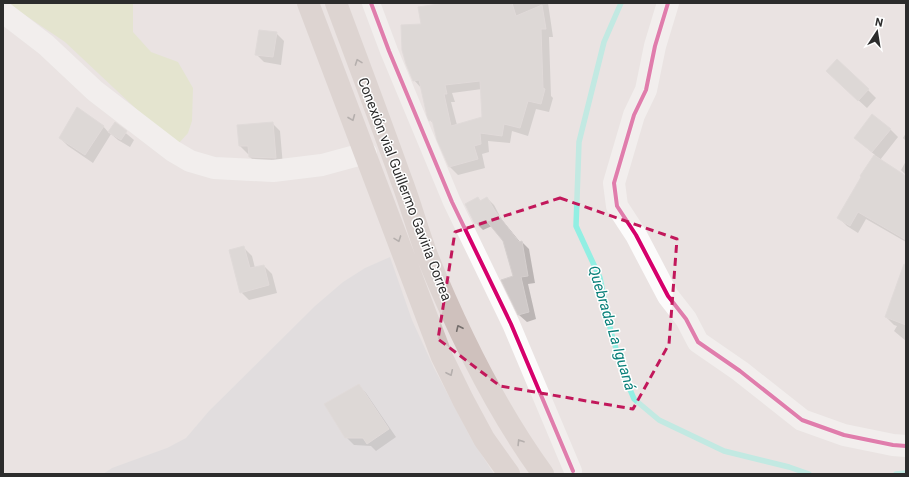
<svg xmlns="http://www.w3.org/2000/svg" width="909" height="477" viewBox="0 0 909 477" font-family="Roboto,sans-serif">
<style>
.industrial{fill:#d8d6da}
.green{fill:#dde5b9}
.shadow{fill:#0003;fill-rule:evenodd}
.lines{fill:none;stroke-linecap:round;stroke-linejoin:round}
.stream{stroke:#92efe3;stroke-width:5.5}
.building{fill:#cfc9c8;stroke:#d5cfce;fill-rule:evenodd}
.minor{stroke:#fcfbfb;stroke-width:18}
.tertiary{stroke:#fcfbfb;stroke-width:22}
.trunk{stroke:#cfc1bd;stroke-width:22}
.cycleway-casing{stroke:#fff;stroke-width:6}
.cycleway{stroke:#d6006c;stroke-width:4}
.oneway{stroke:#756f6d}
.marked{fill:none;stroke:#c2185b;stroke-width:3;stroke-dasharray:8 5;stroke-linejoin:round}
.labels{text-anchor:middle;dominant-baseline:central;stroke-width:3;stroke-linejoin:round;paint-order:stroke}
.street-label{font-size:14px;fill:#2c2c2c;stroke:#fff}
.water-label{font-size:15px;font-style:italic;fill:#0a807a;stroke:#fff}
</style>
<rect width="100%" height="100%" fill="#eae3e2"/>
<path class="industrial" d="M390 257 412 320 434 368 471 438 494 474H103L112 468 167 448 186 438 209 411 315 306 343 282 365 268Z"/>
<path class="green" d="M7 3H133V32L151 52 178 62 193 88 192 121 188 133 179 143 165 136 65 42Z"/>
<path class="shadow" d="M450 3H548L553 37H549L551 96 553 98 549 112 536 109 528 136 512 131 510 143 488 141 489 152 482 154 485 168 458 175 450 167 434 124 430 120 422 89 414 80 422 25ZM482 89 483 118 457 125 451 102H455L452 93Z
M276 33 284 41 281 65 264 62 256 54Z
M835 79 868 90 876 98 867 108Z
M272 123 280 131 283 166 258 165 250 157V154H248L240 146Z
M115 124 134 140 130 147 118 140 111 134 93 163 68 146 60 138 103 126 109 133Z
M890 129 898 137 880 160 906 177V242L866 219 858 233 847 226 839 218 862 177 861 176 875 155 855 138Z
M906 133V141L903 138Z
M906 161V175L901 170Z
M478 198 481 201 487 198 494 205 502 220 520 242H522L529 249 535 283 528 284 536 319 527 322 519 315 514 277 504 240 492 226 483 230 476 223Z
M244 248 252 256 255 268 264 266 272 274 277 293 249 300 241 292Z
M906 297V341L894 331 897 326 894 325 886 317Z
M358 385 366 393 396 437 376 451 371 446 354 445 346 437Z"/>
<g class="lines">
<path class="stream" d="M621 3 604 42 579 142 576 226 600 278 611 332 624 375 634 399 659 420 724 451 789 467 809 474
M896 474 906 473"/>
</g>
<path class="building" d="M446 3H512L516 16 542 5 546 29H541L543 88 545 89 541 104 528 101 520 128 504 124 502 136 480 133 481 144 474 146 478 159 449 167 437 140 432 120 429 121 427 116 419 80 413 81 406 64 402 50 401 25 421 24 418 7ZM480 81 482 117 451 126 444 94H447L445 85Z
M259 30 277 32 273 57 255 55Z
M837 59 869 89 858 101 826 71Z
M77 107 104 126 85 155 59 138Z
M872 114 891 129 872 152 854 138Z
M115 122 127 131 121 140 108 132Z
M273 122 276 158 249 157 248 146H239L237 125Z
M874 155 906 176V240L858 212 850 226 837 218 861 177 860 176Z
M478 197 480 201 487 197 495 211 519 242 522 241 528 276 521 277 529 312 518 315 501 280 513 276 503 241 485 219 475 224 465 204Z
M244 246 250 268 264 265 269 285 240 293 229 250Z
M904 264 906 265V325L885 317Z
M359 384 389 429 367 444 363 438H345L324 404Z"/>
<g class="lines">
<path class="minor" d="M371 3 389 51 452 202 511 324 573 471"/>
<path class="tertiary" d="M668 3 655 46 646 90 634 115 614 183 617 206 636 235 668 296 686 319 698 342 740 371 802 420 844 435 893 445 906 446
M3 12 46 45 95 91 173 151 190 161 214 168 273 171 322 165 366 153"/>
<path class="trunk" d="M308 3 442 357 463 400 484 439 509 474
M336 3C358 62 380 120 401 179 411 205 418 232 428 258 459 334 495 408 543 474"/>
<defs>
<path id="cycleway" d="M371 3 389 51 452 202 511 324 573 471
M668 3 655 46 646 90 634 115 614 183 617 206 636 235 668 296 686 319 698 342 740 371 802 420 844 435 893 445 906 446"/>
</defs>
<use href="#cycleway" class="cycleway-casing"/>
<use href="#cycleway" class="cycleway"/>
</g>
<defs><path id="oneway-chevron" d="M-2-3.5L2.5 0L-2 3.5" fill="none" stroke-width="1.6" stroke-linecap="round" stroke-linejoin="round"/></defs>
<g class="oneway">
<use href="#oneway-chevron" transform="translate(358 62) rotate(-110)"/>
<use href="#oneway-chevron" transform="translate(352 118) rotate(68)"/>
<use href="#oneway-chevron" transform="translate(398 239) rotate(70)"/>
<use href="#oneway-chevron" transform="translate(459 328) rotate(-115)"/>
<use href="#oneway-chevron" transform="translate(450 373) rotate(65)"/>
<use href="#oneway-chevron" transform="translate(520 442) rotate(-122)"/>
</g>
<path d="M0 0H909V477H0ZM560 198 677 239 669 344 633 409 500 386 438 339 455 232Z" fill="#eae3e2" fill-opacity=".55" fill-rule="evenodd"/>
<path class="marked" d="M560 198 677 239 669 344 633 409 500 386 438 339 455 232Z"/>
<g class="labels">
<g class="street-label">
<text transform="translate(405 189) rotate(69)">Conexión vial Guillermo Gaviria Correa</text>
</g>
<g class="water-label">
<text transform="translate(612 328) rotate(73)">Quebrada La Iguaná</text>
</g>
</g>
<rect width="909" height="477" fill="none" stroke="#2c2c2c" stroke-width="8"/>
<g transform="translate(877 32) rotate(12)" stroke="#ffffff" stroke-width="3" paint-order="stroke">
<path d="M0-3L7 15L0 10L-7 15Z" fill="#2c2c2c"/>
<text y="-6" font-size="11" font-weight="bold" text-anchor="middle" fill="#2c2c2c">N</text>
</g>
</svg>
